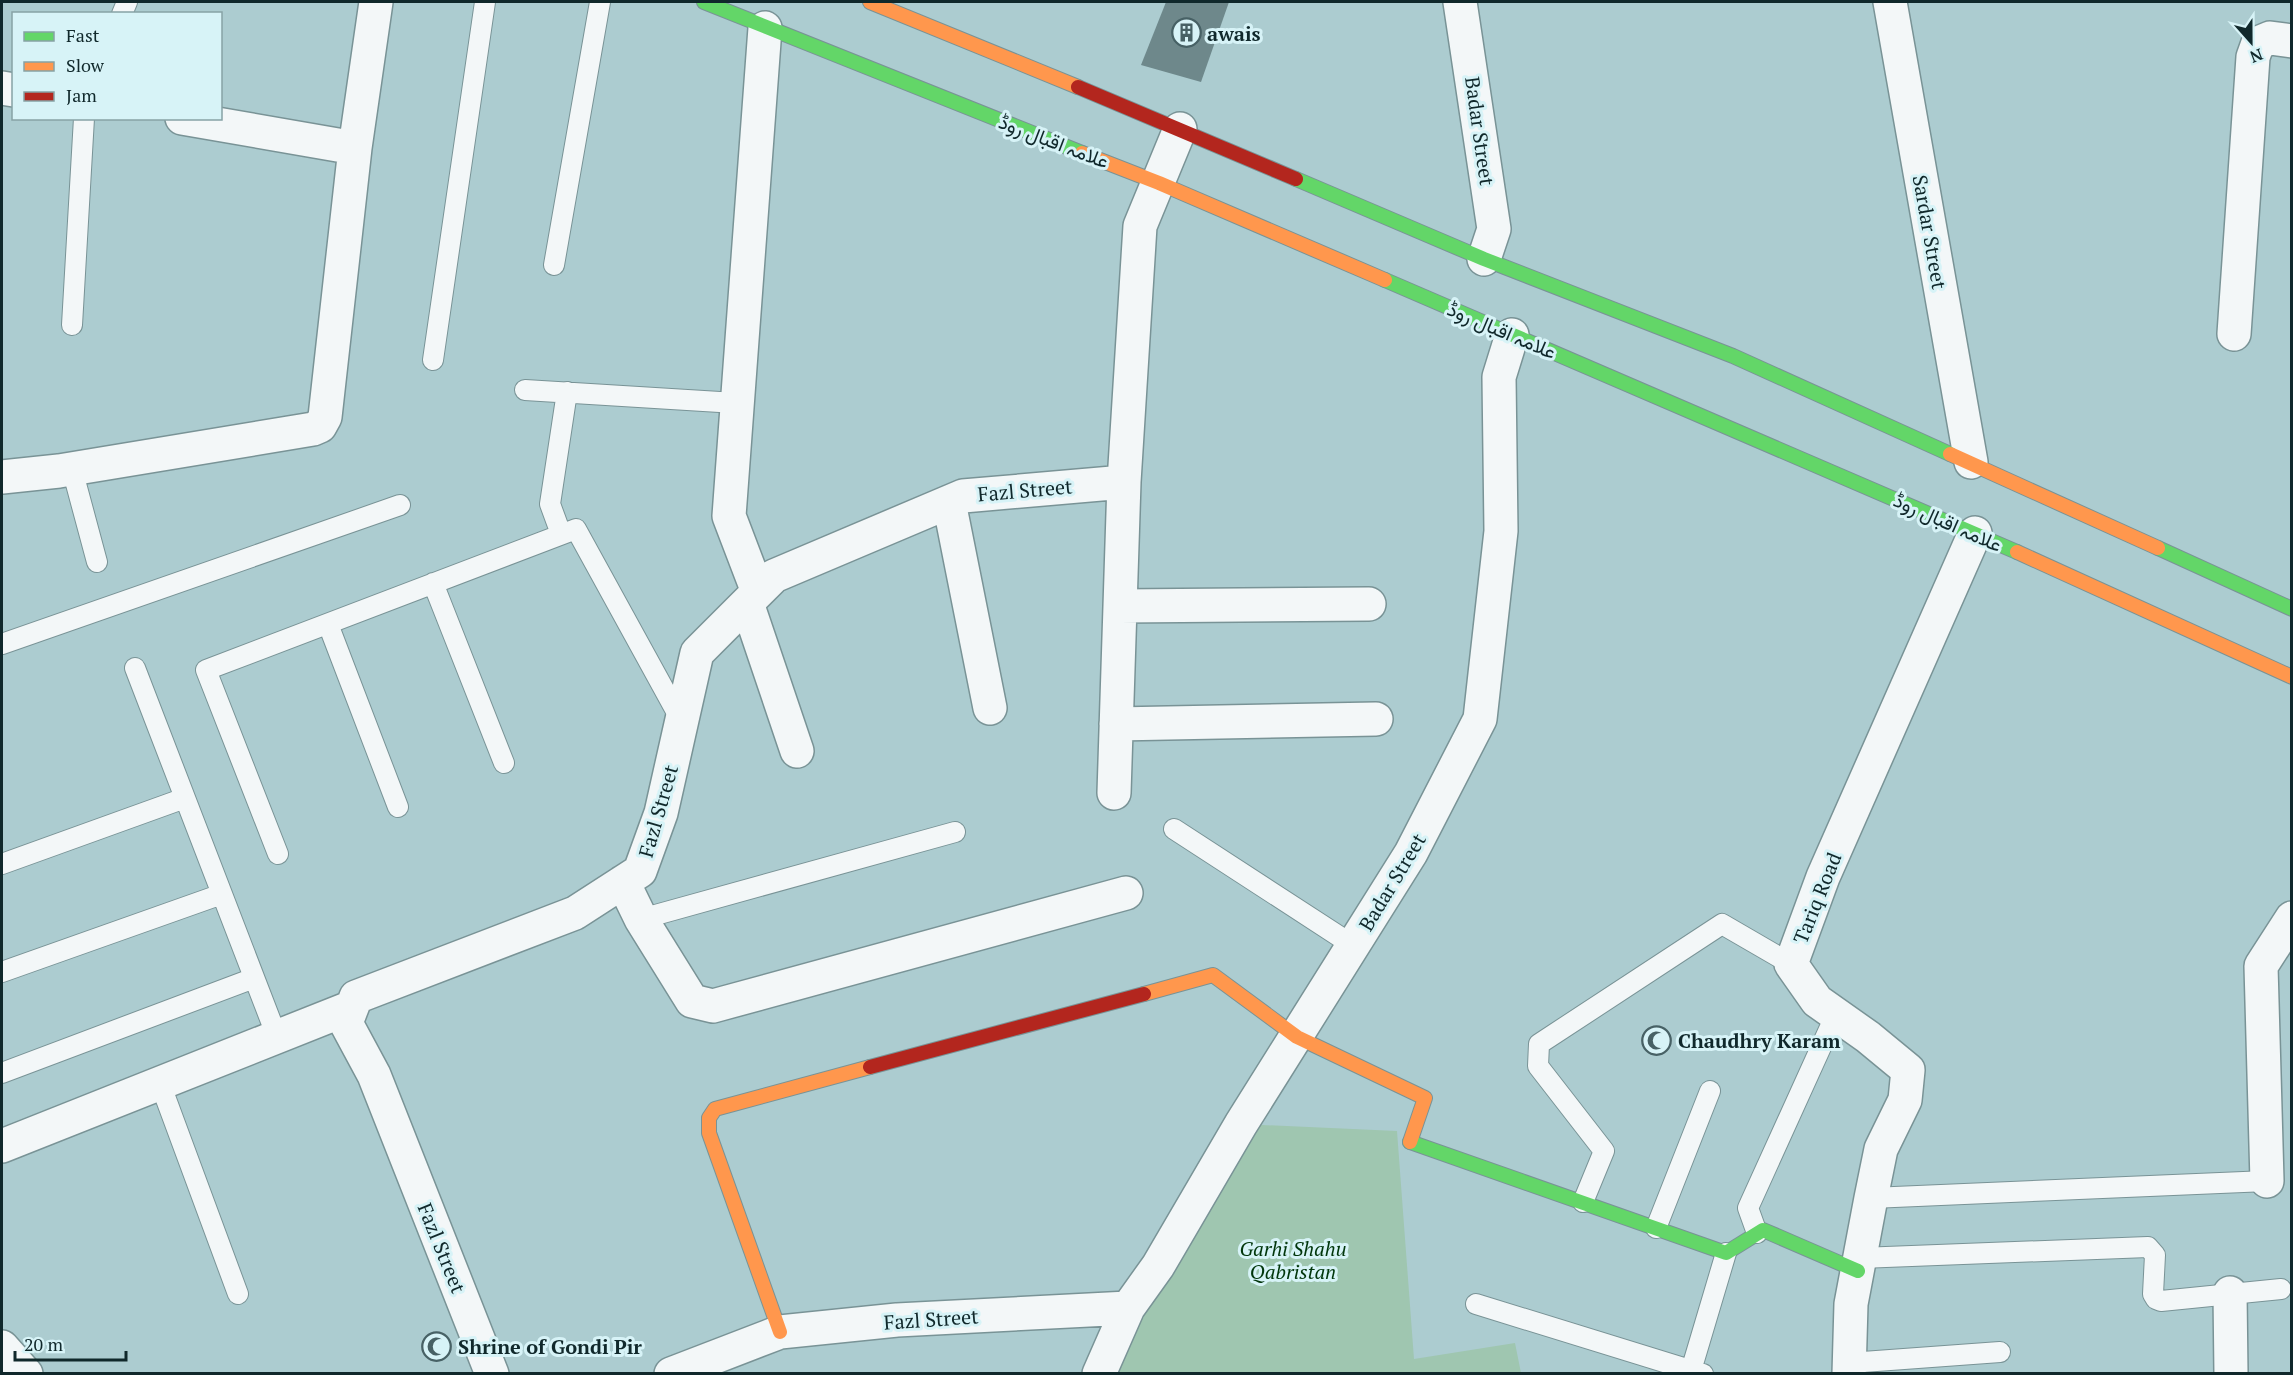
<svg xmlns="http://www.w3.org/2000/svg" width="2293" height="1375" viewBox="0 0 2293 1375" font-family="'PT Serif',Vazirmatn,serif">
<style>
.green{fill:#9fc6b0}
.building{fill:#6e888b}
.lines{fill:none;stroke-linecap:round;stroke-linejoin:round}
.lane-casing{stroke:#799396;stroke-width:22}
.street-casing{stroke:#799396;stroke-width:36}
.fast-casing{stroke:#799396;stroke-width:16}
.slow-casing{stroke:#799396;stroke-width:16}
.jam-casing{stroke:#799396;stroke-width:16}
.lane{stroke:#f3f7f8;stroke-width:20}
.street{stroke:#f3f7f8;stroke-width:33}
.fast{stroke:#63d668;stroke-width:14}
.slow{stroke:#ff974d;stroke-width:14}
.jam{stroke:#b3261e;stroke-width:14}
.labels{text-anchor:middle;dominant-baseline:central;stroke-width:6;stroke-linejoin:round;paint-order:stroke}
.poi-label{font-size:20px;font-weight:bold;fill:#10282b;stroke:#d7f3f7;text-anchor:start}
.street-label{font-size:20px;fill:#10282b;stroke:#d7f3f7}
.park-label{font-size:20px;font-style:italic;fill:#01360b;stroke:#d7f3f7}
</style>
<rect width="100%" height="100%" fill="#acccd0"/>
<path class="green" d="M1241 1124 1397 1131 1414 1359 1515 1343 1521 1373 1099 1374Z"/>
<path class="building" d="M1166 2H1229L1201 82 1141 65Z"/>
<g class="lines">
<defs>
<path id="lane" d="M122 14 127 2
M554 265 600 2
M72 325 84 118
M433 360 485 2
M525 390 736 403
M72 469 97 562
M561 534 550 504 567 392
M433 583 504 763
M328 624 398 807
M2 644 400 505
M135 668 277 1037
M1174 829 1354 946
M278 854 206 670 576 529 682 722
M2 864 185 798
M641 919 955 832
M2 972 222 894
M2 1073 254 978
M160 1083 238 1294
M1871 1198 2267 1181
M1583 1202 1604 1151 1538 1066 1539 1044 1722 924 1791 964
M1656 1228 1710 1091
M1757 1233 1748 1208 1836 1014
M1860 1258 2148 1247 2155 1255 2153 1294 2156 1299 2161 1301 2281 1289
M1476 1304 1703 1374
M1849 1363 2000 1352
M1690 1374 1726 1253"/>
<path id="street" d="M1460 2 1494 229 1484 259
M1890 2 1971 462
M2 88 14 90
M182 118 355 148
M2234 334 2253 57 2258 43 2270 38 2292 41
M2 477 59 471 313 429 320 426 325 417 355 148 376 2
M949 502 990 708
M758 592 729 516 765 28
M747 603 797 751
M1120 606 1369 604
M1116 724 1376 719
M1114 793 1124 482 1140 226 1180 129
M623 882 641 919 692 1001 713 1006 1126 893
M2 1146 352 1007
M2267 1181 2261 966 2292 918
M2230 1293 2231 1374
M2 1347 26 1374
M492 1374 374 1075 346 1023 356 997 575 913 640 871 661 813 697 653 774 576 963 496 1124 482
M671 1374 780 1332 897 1320 1128 1308
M1099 1374 1128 1308 1158 1266 1241 1124 1411 853 1480 719 1501 531 1499 377 1512 335
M1849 1374 1851 1304 1871 1198 1881 1149 1905 1100 1908 1070 1868 1037 1817 1001 1791 964 1823 877 1975 533"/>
<path id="fast" d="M704 2 1082 153
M1296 179 1484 259 1733 356 1950 454
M1385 280 2017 552
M2158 548 2292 609
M1410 1142 1726 1253 1763 1230 1858 1271"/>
<path id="slow" d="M870 2 1078 87
M1082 153 1159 183 1385 280
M1950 454 2158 548
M2017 552 2292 677
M1144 994 1213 975 1297 1037 1425 1098 1410 1142
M780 1332 709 1133V1118L715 1109 870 1067"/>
<path id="jam" d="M1078 87 1296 179
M870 1067 1144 994"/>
</defs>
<use href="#lane" class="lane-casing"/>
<use href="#street" class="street-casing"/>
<use href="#fast" class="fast-casing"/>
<use href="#slow" class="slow-casing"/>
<use href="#jam" class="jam-casing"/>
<use href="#lane" class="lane"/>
<use href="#street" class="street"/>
<use href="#fast" class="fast"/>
<use href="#slow" class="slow"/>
<use href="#jam" class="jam"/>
</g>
<defs>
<symbol id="building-ring" viewBox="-11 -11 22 22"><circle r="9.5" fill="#d7f3f7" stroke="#476165" stroke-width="1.5"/><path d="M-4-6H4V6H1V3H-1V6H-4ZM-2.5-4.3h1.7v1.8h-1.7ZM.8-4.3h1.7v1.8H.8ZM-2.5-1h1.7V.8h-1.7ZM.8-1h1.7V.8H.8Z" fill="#476165"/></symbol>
<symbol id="mosque-ring" viewBox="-11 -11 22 22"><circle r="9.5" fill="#d7f3f7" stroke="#476165" stroke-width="1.5"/><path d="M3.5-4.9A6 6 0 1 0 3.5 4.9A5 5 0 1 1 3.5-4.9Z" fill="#476165"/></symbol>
</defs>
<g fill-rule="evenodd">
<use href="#building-ring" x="1170" y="16" width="33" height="33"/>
<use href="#mosque-ring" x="1640" y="1024" width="33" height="33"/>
<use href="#mosque-ring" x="420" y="1330" width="33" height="33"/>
</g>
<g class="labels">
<g class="poi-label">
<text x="1207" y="33">awais</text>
<text x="1678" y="1040">Chaudhry Karam</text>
<text x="458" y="1346">Shrine of Gondi Pir</text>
</g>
<g class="street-label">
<text transform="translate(1480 131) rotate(82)">Badar Street</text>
<text transform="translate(1054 141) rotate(21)">علامہ اقبال روڈ</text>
<text transform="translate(1930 232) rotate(80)">Sardar Street</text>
<text transform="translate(1502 330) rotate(23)">علامہ اقبال روڈ</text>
<text transform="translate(1025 490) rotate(-5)">Fazl Street</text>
<text transform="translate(1948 522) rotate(24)">علامہ اقبال روڈ</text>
<text transform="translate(658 811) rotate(-74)">Fazl Street</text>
<text transform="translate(1392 882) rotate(-59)">Badar Street</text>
<text transform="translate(1817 898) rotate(-68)">Tariq Road</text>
<text transform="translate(442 1248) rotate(68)">Fazl Street</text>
<text transform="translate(931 1319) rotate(-4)">Fazl Street</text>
</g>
<g class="park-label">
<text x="1293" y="1248">Garhi Shahu<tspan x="1293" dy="23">Qabristan</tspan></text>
</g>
</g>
<rect width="2293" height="1375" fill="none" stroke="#10282b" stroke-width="6"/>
<rect x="12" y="12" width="210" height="108" fill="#d7f3f7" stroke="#87a2a5" stroke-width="1.5"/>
<rect x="24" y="32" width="30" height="9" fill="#63d668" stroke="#87a2a5" stroke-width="1.5"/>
<text x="66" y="42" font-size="18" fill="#10282b">Fast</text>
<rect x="24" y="62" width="30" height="9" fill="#ff974d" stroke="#87a2a5" stroke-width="1.5"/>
<text x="66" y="72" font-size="18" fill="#10282b">Slow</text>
<rect x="24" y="92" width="30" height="9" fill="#b3261e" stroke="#87a2a5" stroke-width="1.5"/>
<text x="66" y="102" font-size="18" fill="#10282b">Jam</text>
<g transform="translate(2251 42) rotate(159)" stroke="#d7f3f7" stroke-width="4.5" paint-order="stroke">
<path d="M0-4.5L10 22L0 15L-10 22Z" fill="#10282b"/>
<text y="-9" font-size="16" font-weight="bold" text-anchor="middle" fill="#10282b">N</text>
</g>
<path d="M15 1351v9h111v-9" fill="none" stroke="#10282b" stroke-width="3"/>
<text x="24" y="1351" font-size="18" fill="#10282b" stroke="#d7f3f7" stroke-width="4.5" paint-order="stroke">20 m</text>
</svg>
